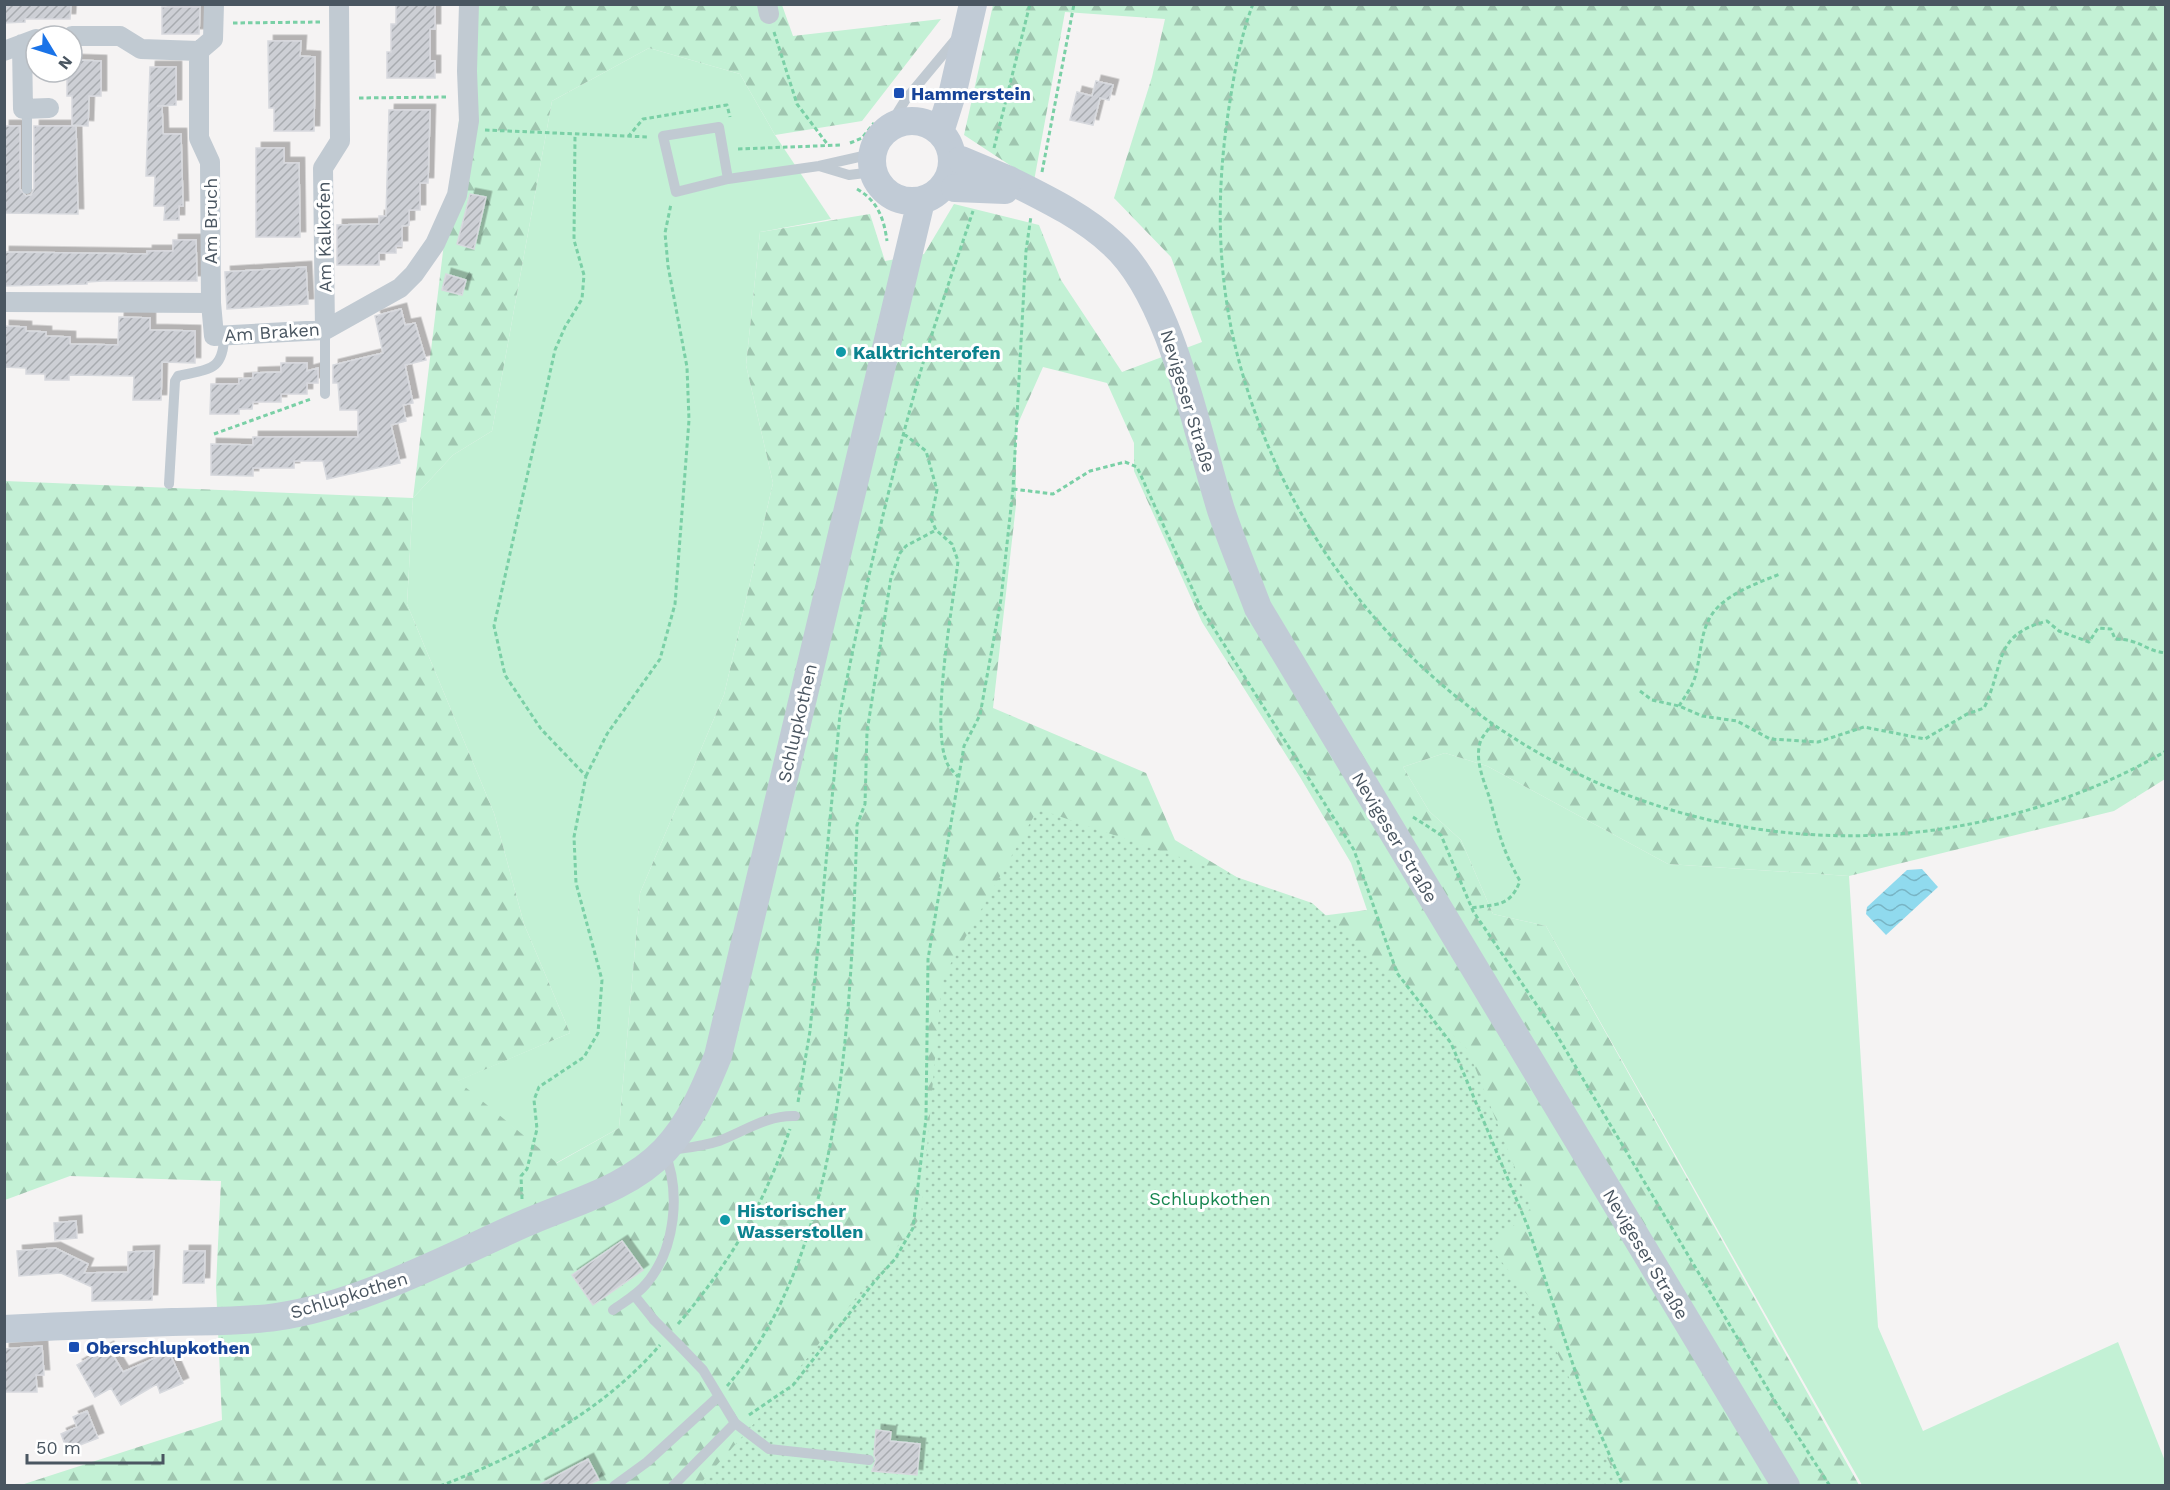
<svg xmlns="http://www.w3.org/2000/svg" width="2170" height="1490" viewBox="0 0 2170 1490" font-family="'Work Sans',sans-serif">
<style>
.green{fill:#c3f1d5}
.forest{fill:url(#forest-firs);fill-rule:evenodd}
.park{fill:url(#park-dots)}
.water{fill:url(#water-waves)}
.building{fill:url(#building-hatch);stroke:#d7d9de;stroke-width:1.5;filter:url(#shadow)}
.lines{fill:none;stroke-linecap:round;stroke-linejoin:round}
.path{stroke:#7ad0a6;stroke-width:3;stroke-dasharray:4.5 3;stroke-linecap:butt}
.lane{stroke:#c1cad2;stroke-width:10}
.street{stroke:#c1cad2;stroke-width:20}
.secondary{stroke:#c1cbd6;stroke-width:28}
.lane-bridge{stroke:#c1cad2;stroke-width:10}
.secondary-bridge{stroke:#c1cbd6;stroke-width:28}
.transit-dot{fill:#1a4fb4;stroke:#fff;stroke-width:2}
.culture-dot{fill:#0f9aa8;stroke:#fff;stroke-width:2}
.labels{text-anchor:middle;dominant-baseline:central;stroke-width:6;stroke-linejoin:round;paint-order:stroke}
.transit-label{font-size:18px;font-weight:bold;fill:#164399;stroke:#fff;text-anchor:start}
.street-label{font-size:18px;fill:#4a5661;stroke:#fff}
.culture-label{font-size:18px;font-weight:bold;fill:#0d838f;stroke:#fff;text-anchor:start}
.park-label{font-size:18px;fill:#17864f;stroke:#fff}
</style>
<defs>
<pattern id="forest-firs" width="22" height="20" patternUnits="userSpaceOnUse" patternTransform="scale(1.5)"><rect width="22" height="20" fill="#c3f1d5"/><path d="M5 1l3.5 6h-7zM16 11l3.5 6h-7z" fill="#a0c6b0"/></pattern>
<pattern id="park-dots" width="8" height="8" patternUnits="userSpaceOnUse" patternTransform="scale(1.5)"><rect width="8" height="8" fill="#c3f1d5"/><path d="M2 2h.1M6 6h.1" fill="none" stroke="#a0c6b0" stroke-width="1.8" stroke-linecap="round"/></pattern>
<pattern id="water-waves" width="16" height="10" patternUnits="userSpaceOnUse" patternTransform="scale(1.5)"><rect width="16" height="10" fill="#90daee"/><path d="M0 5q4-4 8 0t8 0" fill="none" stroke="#78b4c4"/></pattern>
<pattern id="building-hatch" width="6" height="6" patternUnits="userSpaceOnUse" patternTransform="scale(1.5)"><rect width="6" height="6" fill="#cdcfd5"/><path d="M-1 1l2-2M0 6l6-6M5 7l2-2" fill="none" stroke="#a8abb0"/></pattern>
<filter id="shadow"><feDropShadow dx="5.5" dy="-5.5" stdDeviation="0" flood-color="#0004"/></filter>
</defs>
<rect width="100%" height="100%" fill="#f5f3f3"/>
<path class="green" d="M649 48 740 74 775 135 831 219 760 232 746 365 773 483 724 695 640 893 619 1128 556 1163 457 1081 570 1033 524 924 494 813 407 604 413 498 453 455 492 431 552 101Z
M1445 753 1487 766 1668 864 1849 876 1878 1327 1923 1431 2118 1342 2165 1461V1485H1862L1546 926 1493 914 1461 840 1429 811 1403 767Z"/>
<path class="forest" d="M473 5H782L793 36 941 19 862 121 775 135 740 74 649 48 552 101 492 431 453 455 413 498 407 604 494 813 524 924 570 1033 458 1081 557 1163 619 1128 640 893 724 695 773 483 746 365 760 232 870 214 885 261 924 254 954 204 1039 225 1061 280 1122 372 1202 342 1171 257 1114 198 1152 77 1165 19 1065 12 1034 181 964 135 993 5H2165V779L2114 811 1849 876 1668 864 1487 766 1445 753 1403 767 1429 811 1461 840 1493 914 1546 926 1859 1485H21L222 1420 216 1286 221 1181 70 1176 5 1200V481L413 498ZM1043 367 1107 383 1134 443V471L1202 622 1300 777 1351 863 1367 910 1305 918 1175 840 1146 773 993 708 1016 505V428Z"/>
<path class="park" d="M1038 809 1312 903 1369 954 1468 1050 1531 1208 1491 1248 1533 1302 1620 1485 698 1486 759 1418 921 1217 942 979Z"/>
<path class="water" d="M1922 869 1938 887 1886 935 1866 914 1867 907 1907 870Z"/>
<path class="building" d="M4 4H71L70 19H25V22L4 23Z
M396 4H435V29H430V61H435V78H387V52H391V24H396Z
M162 7H200L199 34H162Z
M268 41H301L300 56 315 57 314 131H274V108H269Z
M72 60 101 61V96H89L88 126 72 125V96H67V72H72Z
M150 67H176V105L157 106H162L163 134H181L183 206H179V220H164L165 206H154L155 176H146Z
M1096 81 1113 85 1109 100 1100 98 1093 125 1070 120 1077 92 1092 96Z
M389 110H430L428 183H420V210H409V225L402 226V246H396V253H379V265H337V225L379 224V216H386Z
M4 126H20V189L26 196 31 195 34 189V126H76L78 214 4 213Z
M256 148H284V163H299L300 237H256Z
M470 194 486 197 474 249 457 244Z
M173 240H196L197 281H103L87 282V284L4 286V252L147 254V251H173Z
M306 267 308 304 227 309 225 272Z
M446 274 466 280 462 295 442 290Z
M401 309 405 325 415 323 426 360 405 365 413 403 403 405 406 421 391 425 400 463 327 479 323 461H294V468H253V476L211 475V444L253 445V437H358V410H340L338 383H333V365L383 353 375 316Z
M119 317 150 318V330L195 331V363L162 362 161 400H133L134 376 69 375V380H45V374H26V368L4 367V326L26 327V331L46 332V336L70 337V344L118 345Z
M281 363H307V371L318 368V383H307V394H281V402H253L252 409H239V414H210L211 384H239V379L253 378V373L281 372Z
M76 1221 77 1238 55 1240 54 1223Z
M622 1241 643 1270 593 1305 572 1275Z
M55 1248 88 1264 84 1273 128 1272V1252L154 1251 152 1300 92 1301V1287L61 1273 19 1276 17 1251Z
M184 1251H205L204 1283H183Z
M42 1346 44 1375H36L37 1392H4V1349Z
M108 1347 123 1372 169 1352 183 1383 160 1393 157 1384 121 1405 111 1388 95 1397 77 1365Z
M87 1411 98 1438 67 1450 61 1434 77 1427 73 1417Z
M876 1430 891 1432 890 1441 920 1444 917 1475 872 1471 876 1460 874 1455Z
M588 1459 599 1480 588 1485H539Z"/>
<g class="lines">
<path class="path" d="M1253 4C1241 35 1235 69 1230 101 1217 181 1216 258 1233 337 1306 656 1601 871 1927 831 2011 820 2093 794 2166 751
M233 23 322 22
M774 32 797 104 828 145
M359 98 449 97
M485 130 649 137
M628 137 643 119 727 105 730 117
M850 143 862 138 874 123
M994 148 1030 4
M738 149 841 145
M1042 172 1074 4
M857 189C878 201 884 219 887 241
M214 434 311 399
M904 434 926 451 937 490 931 519 936 530 952 544 958 561C953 606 930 725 947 763 949 768 955 773 958 777
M1013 489 1053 494 1090 471 1125 462 1137 467 1201 608 1354 850 1397 973 1451 1043 1528 1227 1581 1389 1623 1486
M1640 691 1652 700 1679 706 1702 716 1737 721 1770 739 1818 742 1864 727 1925 739 1967 714 1984 708C2005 665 1992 635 2047 621L2059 631 2089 642 2098 628 2111 629 2115 639C2140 639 2145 651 2166 653
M1679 706C1685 696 1694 685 1696 673 1702 650 1700 625 1718 607 1734 591 1760 582 1780 574
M586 776 607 734 660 659 675 604 689 420 687 367 668 266 665 233 671 204
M1413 817 1441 835 1473 911 1555 1032 1775 1401 1830 1486
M1472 908C1497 904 1510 907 1520 881 1504 853 1499 835 1491 803 1486 784 1473 761 1481 740 1484 734 1489 729 1492 724
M798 1102 810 1031 840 714C862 601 888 487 919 377 935 321 955 266 973 211
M522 1199 521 1176 527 1169 537 1129 534 1100 539 1087 584 1057 598 1033 602 980 576 883 574 837 586 776 541 729 505 675 494 626 555 350 565 327 582 299 584 275 574 240 575 135
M678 1324C731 1262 763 1206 790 1129
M727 1386C847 1249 851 998 857 825L865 804 867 732 891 577 900 553 906 546 936 530
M749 1415 793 1385 875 1281 895 1259 913 1228 926 1118 928 959 964 746 980 715 1001 599 1013 489 1026 251 1031 216
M440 1486C521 1455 602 1412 660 1345"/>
<path class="lane" d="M27 108V189
M888 128 906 99 956 39
M819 166 849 175 873 172
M728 179 719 127 663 136 676 192 728 179 819 166 872 154
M325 330V394
M169 484 175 381 178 376C209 369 224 371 224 335
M634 1295 654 1320
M613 1310C624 1302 637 1295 646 1284 676 1249 681 1191 664 1151 683 1148 701 1147 719 1141 745 1131 767 1115 795 1116
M680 1346 703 1370 735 1423 769 1449 869 1460
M614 1486 647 1462 718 1397
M673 1486 735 1423"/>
<path class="street" d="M767 4 769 14
M72 36H120L141 49 199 51
M22 44 23 109 49 108
M4 51 36 39
M4 302 211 303 214 336 325 330 400 288 414 274 435 244 457 195 469 121 467 71 469 4
M211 303 210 162 199 138V51L213 39 214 4
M325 330 323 168 340 141 339 4"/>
<path class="secondary" d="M872 161a40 40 0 1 1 80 0a40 40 0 1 1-80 0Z
M940 132 953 91 973 4
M1009 180C1045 198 1083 216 1113 244 1172 297 1197 434 1221 510 1232 543 1246 576 1258 608L1786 1486
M4 1329C60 1326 116 1324 172 1322 206 1321 242 1322 276 1317 359 1305 445 1259 521 1225 570 1203 627 1190 665 1150 691 1122 704 1090 718 1056L921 201"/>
<path class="lane-bridge" d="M654 1320 680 1346"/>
<path class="secondary-bridge" d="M961 160 1009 180
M955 188 1005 190"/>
</g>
<g class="transit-dot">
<rect x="893" y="87" width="12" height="12" rx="3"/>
<rect x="68" y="1341" width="12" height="12" rx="3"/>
</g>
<g class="culture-dot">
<circle cx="841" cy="352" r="6"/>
<circle cx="725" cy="1220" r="6"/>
</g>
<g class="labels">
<g class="transit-label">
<text x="911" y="93">Hammerstein</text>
<text x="86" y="1347">Oberschlupkothen</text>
</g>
<g class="street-label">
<text transform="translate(210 221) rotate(-90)">Am Bruch</text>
<text transform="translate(324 237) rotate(-91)">Am Kalkofen</text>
<text transform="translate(272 332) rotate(-4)">Am Braken</text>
<text transform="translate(1188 401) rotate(73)">Nevigeser Straße</text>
<text transform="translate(797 723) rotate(-77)">Schlupkothen</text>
<text transform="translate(1395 837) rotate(59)">Nevigeser Straße</text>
<text transform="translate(1646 1254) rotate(59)">Nevigeser Straße</text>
<text transform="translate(349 1295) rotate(-17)">Schlupkothen</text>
</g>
<g class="culture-label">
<text x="853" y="352">Kalktrichterofen</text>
<text x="737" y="1210">Historischer<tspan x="737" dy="21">Wasserstollen</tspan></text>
</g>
<g class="park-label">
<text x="1210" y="1198">Schlupkothen</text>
</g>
</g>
<rect width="2170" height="1490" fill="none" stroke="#4a5661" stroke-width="12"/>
<g transform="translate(54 54) rotate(128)"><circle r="28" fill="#ffffff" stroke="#b7bbc0" stroke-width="1.5"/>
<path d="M0-4.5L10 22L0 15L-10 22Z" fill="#1a73e8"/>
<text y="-9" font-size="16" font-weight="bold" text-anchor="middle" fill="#4a5661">N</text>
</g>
<path d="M27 1454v9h136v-9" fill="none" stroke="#4a5661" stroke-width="3"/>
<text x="36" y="1454" font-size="18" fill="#4a5661" stroke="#ffffff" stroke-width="4.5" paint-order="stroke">50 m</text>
</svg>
